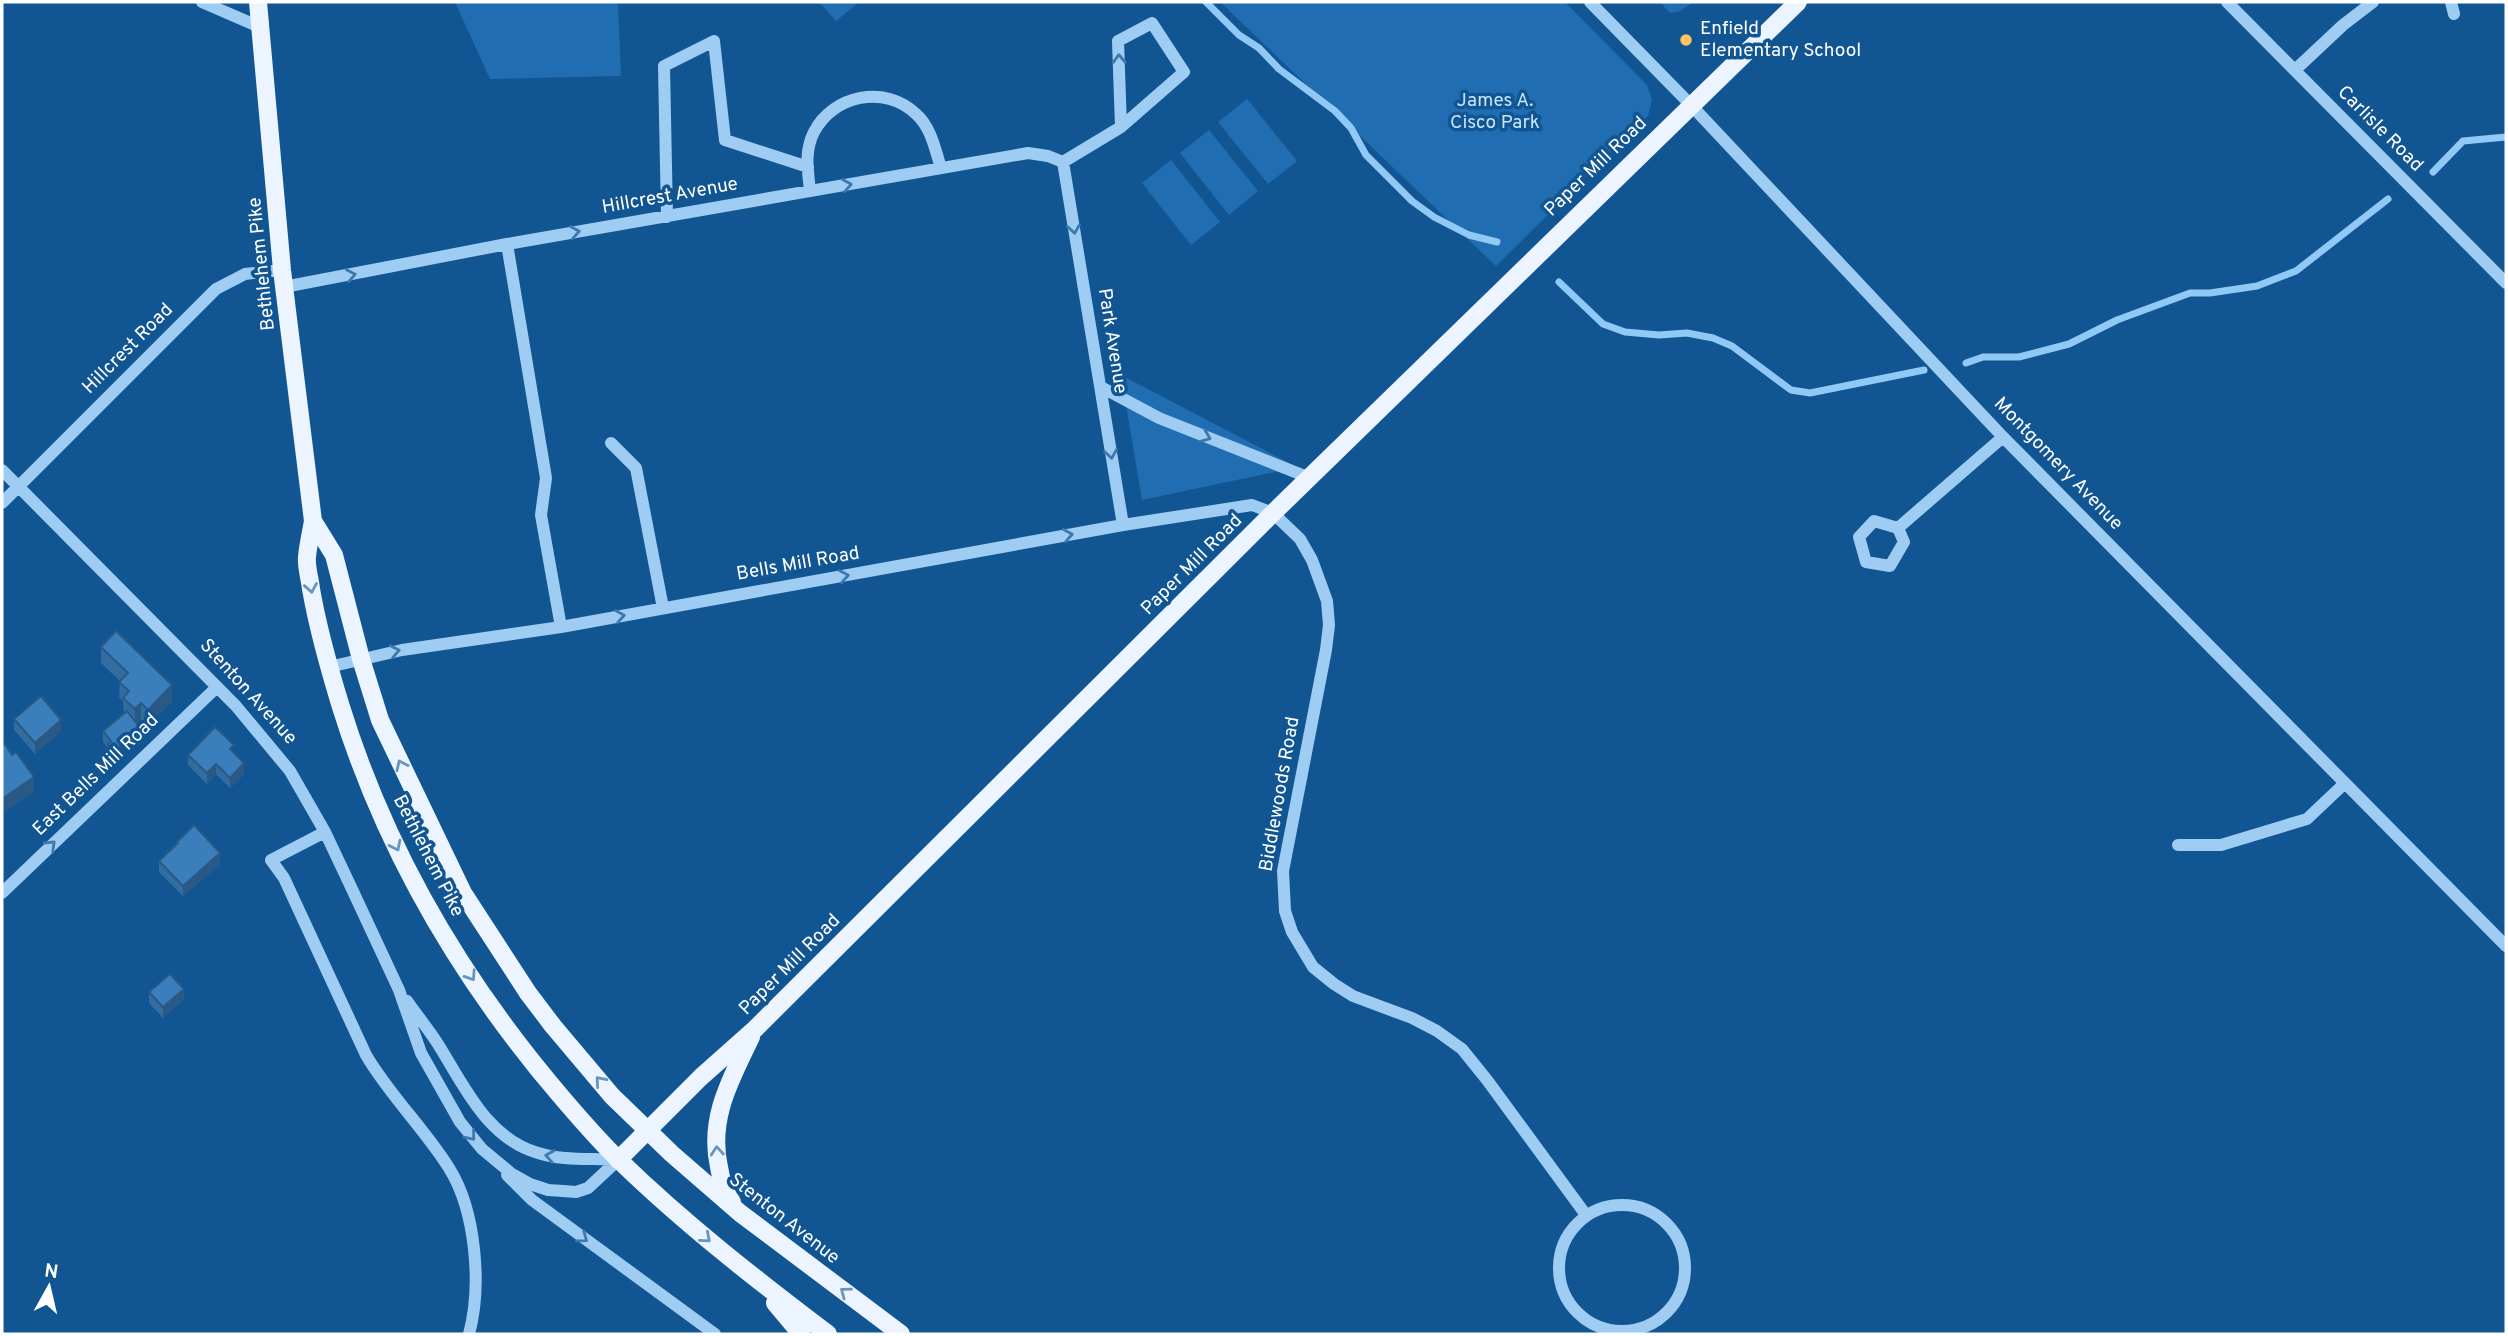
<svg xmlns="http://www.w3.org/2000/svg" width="2508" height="1336" viewBox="0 0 2508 1336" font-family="Overpass,sans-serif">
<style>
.green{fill:#206eb1}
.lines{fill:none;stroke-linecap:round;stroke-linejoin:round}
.stream{stroke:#91c9f6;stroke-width:7}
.minor{stroke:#9fccf3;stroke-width:12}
.major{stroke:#ebf4ff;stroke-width:18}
.wall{fill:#326da2}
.shaded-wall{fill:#295984}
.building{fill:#3a7fbc;stroke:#295984;stroke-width:2}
.oneway{stroke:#3c79b0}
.oneway2{stroke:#6895be}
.poi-dot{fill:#ffc361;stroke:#115693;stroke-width:2.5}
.labels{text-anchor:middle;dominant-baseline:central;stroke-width:7;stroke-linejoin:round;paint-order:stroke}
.poi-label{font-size:19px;fill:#fff;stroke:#115693;text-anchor:start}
.park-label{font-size:19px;fill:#c7e4fd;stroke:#115693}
.street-label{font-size:19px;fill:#fff;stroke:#115693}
</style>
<rect width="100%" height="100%" fill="#115693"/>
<path class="green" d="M455 2H618L621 76 490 79Z
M819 2H859L836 21Z
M1220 2H1565L1647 85 1652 100 1648 116 1496 266Z
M1660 2H1694L1678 12 1670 13Z
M1247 99 1297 161 1268 184 1218 122Z
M1209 130 1258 191 1229 215 1180 153Z
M1171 160 1220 222 1191 245 1142 183Z
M1121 375 1293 465 1289 469 1142 500Z"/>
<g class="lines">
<path class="stream" d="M1206 2 1239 35 1259 48 1279 69 1335 111 1351 128 1366 155 1412 201 1434 217 1469 235 1497 242
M2433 172 2463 141 2506 137
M1559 282 1603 324 1625 332 1659 335 1687 333 1713 338 1732 346 1791 390 1810 393 1924 370
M1966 363 1983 357H2019L2069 344 2117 320 2190 293H2210L2257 286 2296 271 2388 199"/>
<path class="minor" d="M202 2 262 28
M1590 2 1690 104 2003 437 2506 946
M2227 2 2506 283
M2451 2 2454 14
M2295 70 2343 25 2373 2
M1063 162 1123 525
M1063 162 1121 127 1184 72 1152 23 1118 41 1121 127
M810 191C808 171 804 151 814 132 833 95 885 84 916 114 931 127 935 149 941 168
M667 217 664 66 714 41 725 140 808 167
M507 244 546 478 541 515 561 627
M284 287 507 244 1028 153 1048 156 1063 162
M1101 387 1159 418 1310 478
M611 443 636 468 663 608
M2 470 236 706 290 771 325 832 351 887 399 990 421 1053 460 1122 482 1149 512 1174 530 1184 548 1190 563 1191 576 1192 588 1188 618 1160
M2 503 216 289 245 274 282 270
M1898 528 1904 542 1890 566 1866 562 1859 537 1874 521 1898 528 2003 437
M329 667 402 650 561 627 1123 525 1252 505 1273 513 1300 539 1312 560 1327 601 1329 625 1326 650 1283 871 1285 911 1292 932 1313 967 1334 984 1353 996 1412 1018 1437 1031 1462 1049 1487 1080 1586 1215
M325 832 271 860 284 878 366 1055C390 1096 424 1128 449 1168 476 1211 482 1286 469 1334
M2178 845H2221L2307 819 2345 783
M2 893 217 687
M407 1001C418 1017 431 1032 441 1049 466 1090 489 1139 538 1153 563 1161 592 1158 618 1160
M507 1175 532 1200 715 1334
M1559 1268a63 63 0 1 1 126 0a63 63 0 1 1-126 0Z"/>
<path class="major" d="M258 2 282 270 313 521C311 533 308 545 307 557 306 567 310 579 311 589 318 629 329 668 341 707 386 852 465 985 564 1100 582 1121 601 1143 621 1162 686 1225 757 1280 828 1334
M313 521 334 555 361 659 380 720 463 893 528 993 553 1026 612 1096 672 1154 740 1213 901 1334
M618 1160 701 1077 755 1029 1273 513 1798 2
M732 1202C724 1191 721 1180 719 1167 708 1118 731 1079 751 1037
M775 1303 801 1334"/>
</g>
<path class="wall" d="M101 647 172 701 148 726 141 719 137 724 141 739 118 758 116 756 112 760 108 755V748L103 742V731L124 714 123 701 119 697 120 681 101 663Z
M14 719 61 731 35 754 14 730Z
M234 753 244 774 230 788 216 774 207 784 188 765V755Z
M177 842 220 864 183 896 159 872V861L177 845Z
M149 992 184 999 163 1018 149 1003Z"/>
<path class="shaded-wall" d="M172 685V701L148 726V710Z
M141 703V719L135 725V709Z
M61 720V731L35 754V743Z
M141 729V739L118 758V748Z
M116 746V756L112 760V749Z
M244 763V774L230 788V778Z
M216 764V774L207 784V773Z
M34 777V792L2 814V799Z
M220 853V864L183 896V886Z
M184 989V999L163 1018V1007Z"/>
<path class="building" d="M116 631 172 685 148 710 141 703 135 709 123 698 129 691 119 682 128 673 101 647Z
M41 696 61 720 35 743 14 719Z
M127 711 141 729 118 748 116 746 112 749 108 744 111 741 103 731Z
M215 727 234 745 230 749 244 763 230 778 216 764 207 773 188 755Z
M4 743 12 755 16 752 34 777 2 799V745Z
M194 825 220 853 183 886 159 861 178 843 177 842Z
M170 974 184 989 163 1007 149 992Z"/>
<defs><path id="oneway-chevron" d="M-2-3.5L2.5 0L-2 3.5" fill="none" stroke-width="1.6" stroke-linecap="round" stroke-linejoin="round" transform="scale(1.75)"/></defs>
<g class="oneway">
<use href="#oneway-chevron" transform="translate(1119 59) rotate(-92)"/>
<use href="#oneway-chevron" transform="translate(847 185) rotate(-10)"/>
<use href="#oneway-chevron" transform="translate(1074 229) rotate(81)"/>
<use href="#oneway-chevron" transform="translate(575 232) rotate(-10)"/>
<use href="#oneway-chevron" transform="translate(351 275) rotate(-11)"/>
<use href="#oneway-chevron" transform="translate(1206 437) rotate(22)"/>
<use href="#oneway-chevron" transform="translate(1111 454) rotate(81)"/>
<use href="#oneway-chevron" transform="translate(1068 535) rotate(-10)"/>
<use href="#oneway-chevron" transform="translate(844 576) rotate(-10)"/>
<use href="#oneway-chevron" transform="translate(620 616) rotate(-10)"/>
<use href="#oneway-chevron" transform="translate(395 651) rotate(-11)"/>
<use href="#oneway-chevron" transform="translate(51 845) rotate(-44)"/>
<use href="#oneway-chevron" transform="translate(471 1136) rotate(51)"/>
<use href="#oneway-chevron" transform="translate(550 1156) rotate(-171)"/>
<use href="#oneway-chevron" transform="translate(583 1238) rotate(36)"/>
</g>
<g class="oneway2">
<use href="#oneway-chevron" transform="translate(311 588) rotate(80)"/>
<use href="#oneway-chevron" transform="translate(401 765) rotate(-115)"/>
<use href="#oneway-chevron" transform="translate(396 846) rotate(64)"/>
<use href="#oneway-chevron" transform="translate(471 976) rotate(57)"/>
<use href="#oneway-chevron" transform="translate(600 1081) rotate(-131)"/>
<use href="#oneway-chevron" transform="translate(717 1151) rotate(-95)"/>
<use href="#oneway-chevron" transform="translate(706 1238) rotate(41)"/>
<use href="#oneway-chevron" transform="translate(845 1292) rotate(-143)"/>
</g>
<circle class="poi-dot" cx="1686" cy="40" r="7"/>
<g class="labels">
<g class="poi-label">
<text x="1700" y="29">Enfield<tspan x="1700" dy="22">Elementary School</tspan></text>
</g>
<g class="park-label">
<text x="1495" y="101">James A.<tspan x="1495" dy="22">Cisco Park</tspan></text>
</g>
<g class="street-label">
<text transform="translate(2380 129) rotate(45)">Carlisle Road</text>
<text transform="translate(1596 167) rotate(-44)">Paper Mill Road</text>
<text transform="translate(670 196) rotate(-10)">Hillcrest Avenue</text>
<text transform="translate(262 264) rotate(-96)">Bethlehem Pike</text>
<text transform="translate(1112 341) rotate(81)">Park Avenue</text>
<text transform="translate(128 349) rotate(-45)">Hillcrest Road</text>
<text transform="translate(2058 464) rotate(46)">Montgomery Avenue</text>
<text transform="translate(798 564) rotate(-10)">Bells Mill Road</text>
<text transform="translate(1192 565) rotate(-45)">Paper Mill Road</text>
<text transform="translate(248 692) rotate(48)">Stenton Avenue</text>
<text transform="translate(96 775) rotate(-44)">East Bells Mill Road</text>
<text transform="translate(1280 794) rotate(-80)">Biddlewoods Road</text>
<text transform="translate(428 856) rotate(63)">Bethlehem Pike</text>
<text transform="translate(790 965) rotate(-45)">Paper Mill Road</text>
<text transform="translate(784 1219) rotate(38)">Stenton Avenue</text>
</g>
</g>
<rect width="2508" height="1336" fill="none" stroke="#ffffff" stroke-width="7"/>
<g transform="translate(49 1287) rotate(8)" stroke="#115693" stroke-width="5" paint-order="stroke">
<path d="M0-5L12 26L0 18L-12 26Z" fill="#ffffff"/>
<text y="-10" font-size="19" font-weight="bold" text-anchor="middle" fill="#ffffff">N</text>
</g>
</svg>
